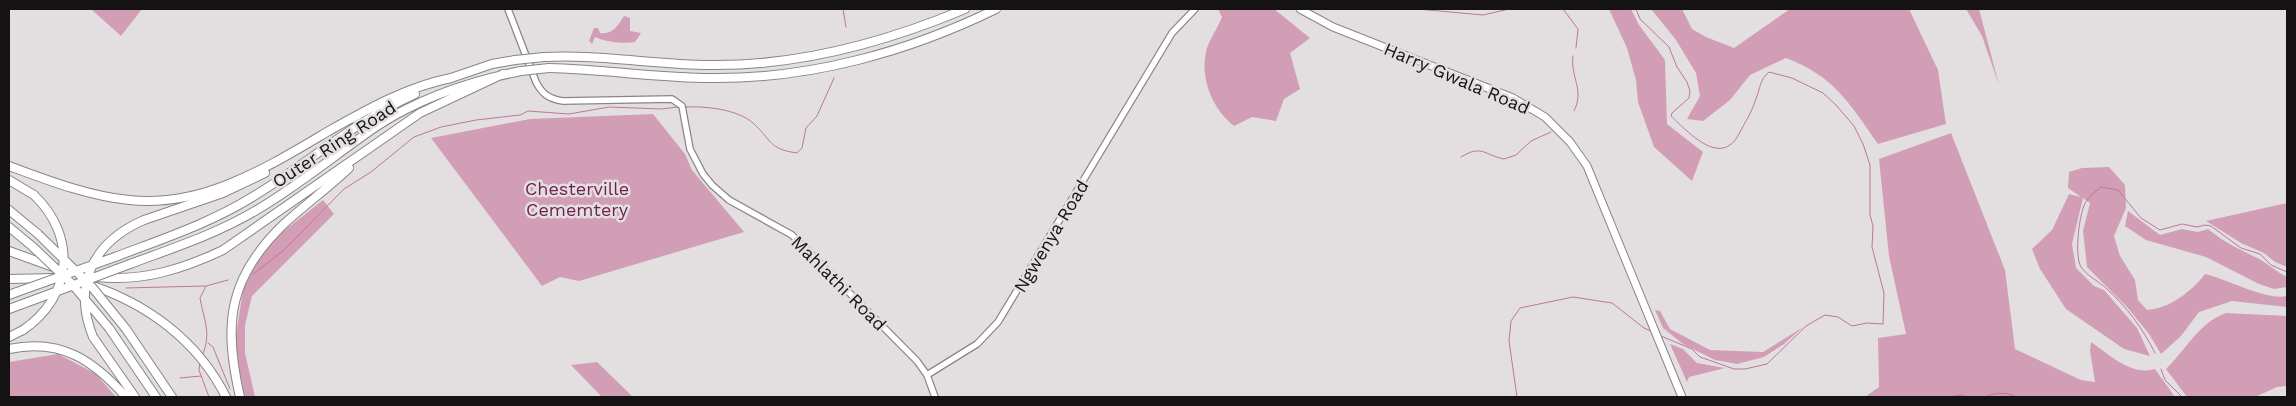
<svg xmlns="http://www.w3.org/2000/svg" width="2296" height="406" viewBox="0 0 2296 406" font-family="'Work Sans',sans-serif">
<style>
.green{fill:#d29eb6}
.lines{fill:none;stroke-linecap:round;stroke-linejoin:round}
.stream{stroke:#bd7798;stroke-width:1}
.minor-casing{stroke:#898587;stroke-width:8}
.major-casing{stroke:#898587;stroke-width:9}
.highway-casing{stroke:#898587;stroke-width:10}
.minor{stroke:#fff;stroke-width:5.5}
.major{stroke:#fff;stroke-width:7}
.highway{stroke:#fff;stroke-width:8}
.highway-bridge-casing{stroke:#898587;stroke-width:10;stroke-linecap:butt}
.highway-bridge{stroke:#fff;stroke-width:8}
.labels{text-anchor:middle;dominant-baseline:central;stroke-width:5;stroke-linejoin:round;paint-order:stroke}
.street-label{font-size:18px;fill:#141213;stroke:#e3dfe1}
.park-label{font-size:18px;fill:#711d4d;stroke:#e3dfe1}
</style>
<rect width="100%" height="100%" fill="#e3dfe1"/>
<path class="green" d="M91 9H142L121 36Z
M1218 9H1274L1310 38 1290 53 1300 89 1284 99 1276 121 1252 117 1234 126C1213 109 1200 80 1206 52 1208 41 1218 28 1222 17Z
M1609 9H1631L1639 25 1665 60 1667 124 1703 152 1692 181 1654 147 1638 102 1636 80 1627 48Z
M1651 9H1682L1692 29 1706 37 1734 48 1790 9H1909L1938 70 1946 124 1878 144C1850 104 1834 76 1786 58L1750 75 1730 100 1703 121 1687 119 1700 96 1696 73 1676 40Z
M1966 9H1979L1999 85 1982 36Z
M624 16 630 18V31L641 33 635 42C625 44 605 42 595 37L592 44 589 41 594 28H598L600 33C613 35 618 25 624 16Z
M653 114 685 154 692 170 744 232 579 281 560 277 542 286 431 138 530 119Z
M1951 133 2005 270 2015 349 2081 380 2095 382 2090 351 2091 342C2110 355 2131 376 2155 369L2175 397H1865L1879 387 1878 338 1906 334 1889 256 1879 159Z
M2109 167 2125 185 2126 208 2114 236 2120 256 2135 280 2138 300 2147 310C2169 309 2192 291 2205 274 2227 279 2267 301 2287 296V307L2232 301 2199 312 2181 336 2161 354 2149 334 2127 307 2087 267 2083 231 2090 203 2083 198 2072 244 2076 268 2094 286 2104 290 2137 328 2150 356 2124 349 2066 309 2040 269 2032 249 2052 230 2069 194 2081 197 2068 188 2069 172 2082 168Z
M323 200 334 214 252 296 245 325V353L255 397H244L236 363V335L244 284 264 251 285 230Z
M2287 203V267L2275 262 2264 253 2241 243 2206 221Z
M2128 211 2160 235 2182 229 2198 232 2208 229C2224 242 2235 247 2253 256 2265 261 2275 271 2287 277V287L2274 289 2259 284 2206 257 2146 240 2125 226Z
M1655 310 1660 311 1670 329 1710 350 1763 352 1803 327 1784 344 1764 357 1737 364 1715 360 1683 344 1663 328Z
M2226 313 2287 316V386L2277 387 2255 397H2187L2166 369C2186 350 2199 322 2226 313Z
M1670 344 1683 349 1697 363 1725 368 1689 377 1687 382Z
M58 354 96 374 116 397H9V362Z
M597 362 633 397H602L571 365Z"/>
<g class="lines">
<path class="stream" d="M843 9 846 27
M1417 9 1483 15 1509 9
M1563 9 1578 29 1576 48
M1636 9 1640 19 1669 47 1677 67 1687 82 1690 91 1689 98 1672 113 1671 116C1689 133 1721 168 1739 134 1745 122 1752 112 1756 99 1760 89 1760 79 1769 72L1792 78 1823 93 1836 105 1854 126 1863 144 1870 165V215L1873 226 1872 247 1884 293 1883 324 1867 323 1852 326 1838 317 1825 315 1806 326 1767 364 1745 369H1734L1700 357 1692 349 1661 336
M1573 56C1570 78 1585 89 1574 111
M685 107C705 106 737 109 753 123 772 140 768 149 797 153L802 148 806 128 817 116 834 78
M1461 157C1482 144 1484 155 1504 159L1516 155 1531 141 1551 132
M253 274 284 250 344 189 371 172 414 137 441 127 476 120 520 115 528 111 569 114 609 107 661 109 678 107
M126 288 205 286
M208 343 213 347 230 389
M2155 353C2144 330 2126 306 2107 289 2099 281 2088 277 2081 267 2074 256 2079 210 2087 200 2091 195 2096 191 2101 187L2118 190 2141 218 2160 230 2182 224 2197 227 2205 225 2211 226 2241 248 2260 254 2271 265 2287 272
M202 356C212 333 204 321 200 298L206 286 228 280
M200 362 199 370 209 397
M2161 369 2165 380 2182 397
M180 378 201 376
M1517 397 1509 341 1511 321 1520 308 1573 297 1612 303 1644 328 1653 332
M1949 397 1961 395 1967 397
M1985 397C1994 392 2008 392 2017 397"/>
<defs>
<path id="minor" d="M508 9 536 82C542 94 549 99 563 101L672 99 682 106 690 149 703 174 712 185 729 200 792 235 917 361 927 375 935 397
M927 375 977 344 998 322 1172 33 1195 9"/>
<path id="major" d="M1300 9 1333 27 1513 98 1545 117 1570 142 1587 166 1682 397"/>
<path id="highway" d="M544 57C600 54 655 65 711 65 799 66 884 43 965 9
M549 68C603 69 657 78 712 78 810 79 908 52 996 9
M448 79 492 64 515 60
M9 166C47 180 88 196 129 200 202 208 266 168 327 132 366 110 406 87 451 78
M9 180 34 195
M9 210 38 234
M144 220 223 193 265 173
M9 227 33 247
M9 251 56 268
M115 257C162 239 211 223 254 196 308 163 357 120 415 94
M130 264C173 248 216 234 255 211 298 186 336 154 377 126 420 98 470 81 521 71
M97 277C142 282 183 269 223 250L420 113 503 74
M9 279 54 278
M87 284C147 303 198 341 226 397
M9 295 17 292
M9 309 47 295
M109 328 156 397
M126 329 172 397
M9 337 23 330
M93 337 135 397
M9 349C61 338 93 360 126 397
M240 397C223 324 228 277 285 223 306 204 329 187 349 168"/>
</defs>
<use href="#minor" class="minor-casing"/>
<use href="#major" class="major-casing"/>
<use href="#highway" class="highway-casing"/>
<use href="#minor" class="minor"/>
<use href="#major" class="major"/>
<use href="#highway" class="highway"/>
<defs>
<path id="highway-bridge" d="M515 60 544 57
M521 71 549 68
M38 234 92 287 126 329
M33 247 72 284 109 328
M17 292 115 257
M47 295 130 264
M23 330C73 296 77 236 34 195
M93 337C72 285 93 242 144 220"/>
</defs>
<use href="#highway-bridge" class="highway-bridge-casing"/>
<use href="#highway-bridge" class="highway-bridge"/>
</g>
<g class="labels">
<g class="street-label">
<text transform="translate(1457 78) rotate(23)">Harry Gwala Road</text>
<text transform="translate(334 144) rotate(-33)">Outer Ring Road</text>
<text transform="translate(1051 236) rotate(-59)">Ngwenya Road</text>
<text transform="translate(839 283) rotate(45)">Mahlathi Road</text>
</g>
<g class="park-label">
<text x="577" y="188">Chesterville<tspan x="577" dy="21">Cememtery</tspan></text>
</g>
</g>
<rect width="2296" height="406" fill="none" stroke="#141213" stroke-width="20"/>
</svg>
